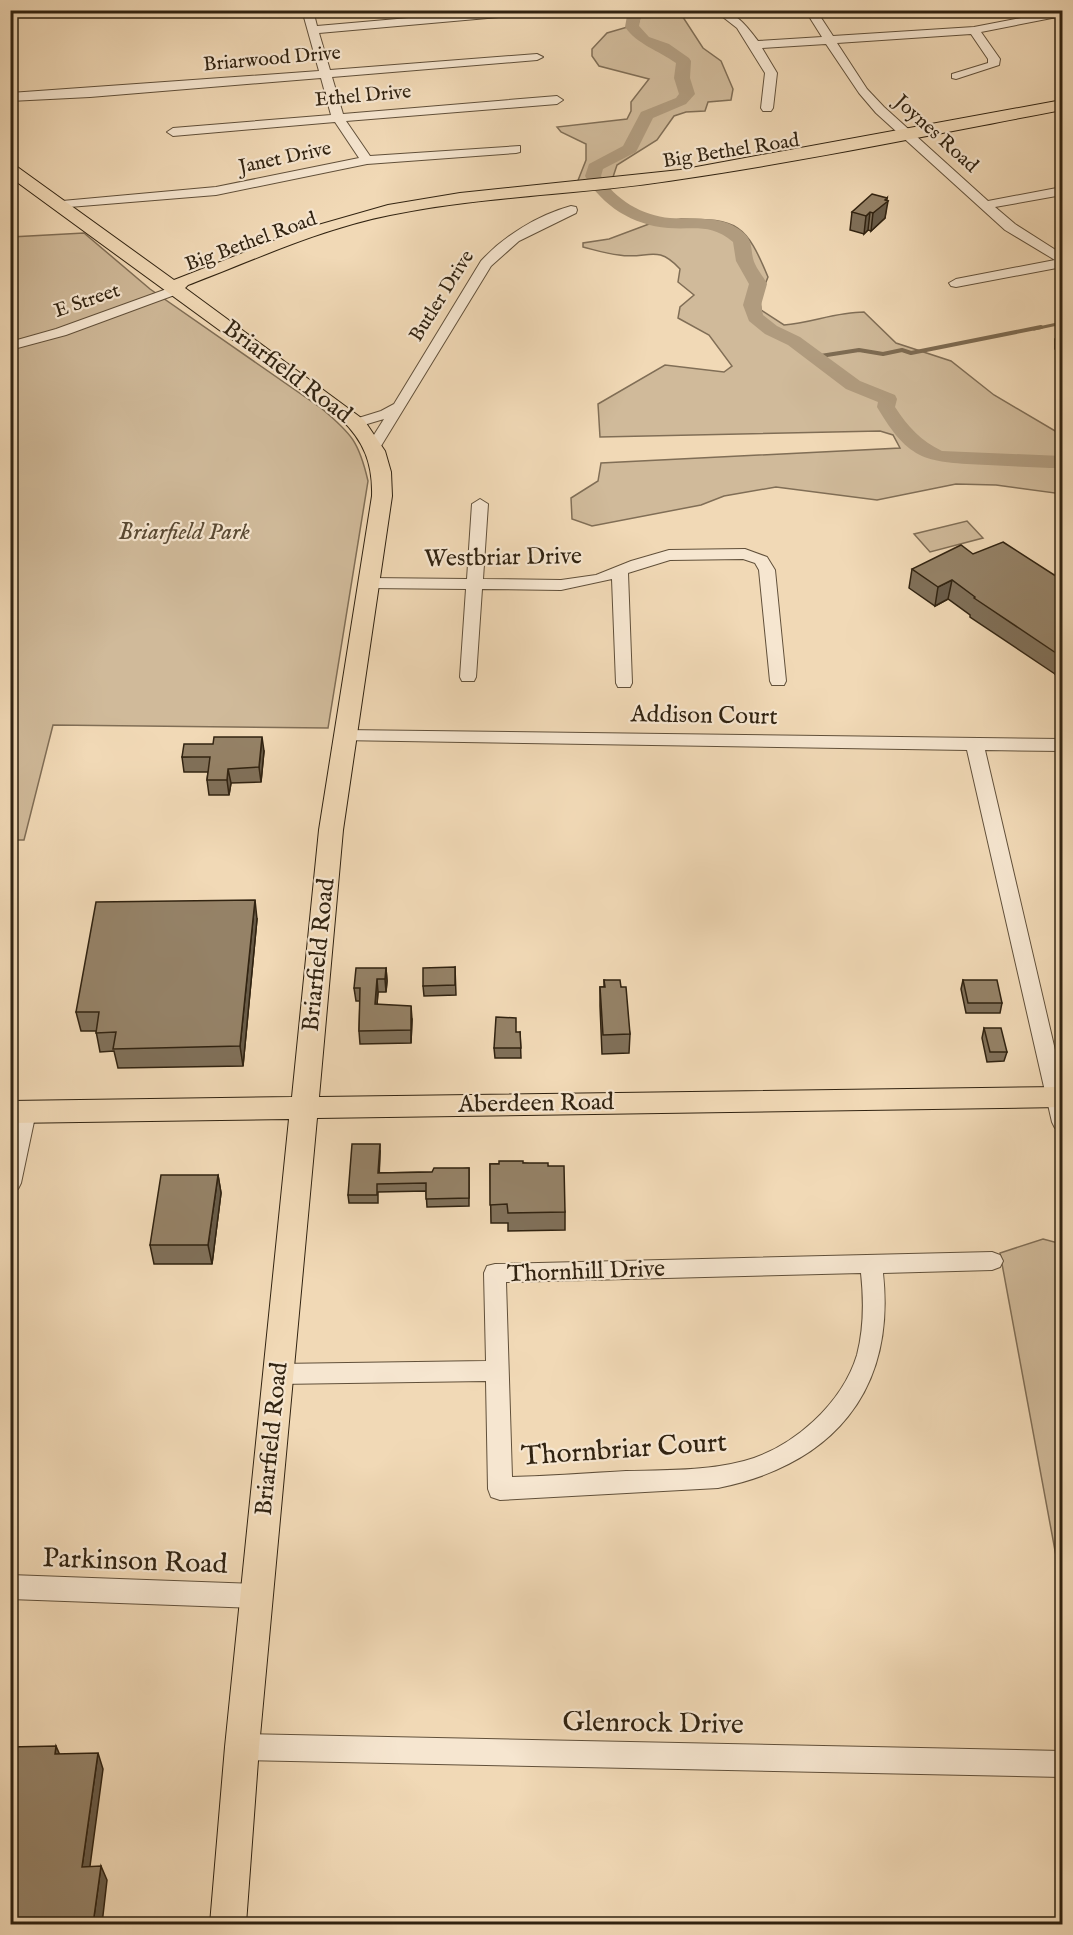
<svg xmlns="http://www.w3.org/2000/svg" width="1073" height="1935" viewBox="0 0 1073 1935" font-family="'IM FELL English',serif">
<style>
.green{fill:#d0ba9a;stroke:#806e56;stroke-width:1.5}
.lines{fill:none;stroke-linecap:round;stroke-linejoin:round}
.stream-far1{stroke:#7d6b52;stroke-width:3}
.stream{stroke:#7d6b52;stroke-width:4}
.river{fill:#b09b7e;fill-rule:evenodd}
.minor-casing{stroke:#61503a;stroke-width:2}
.major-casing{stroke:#312311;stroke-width:2}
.minor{fill:#f6e6d0;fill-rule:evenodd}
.major{fill:#f1d9b6;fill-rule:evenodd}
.wall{fill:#807059;stroke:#312311;stroke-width:1.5}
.shaded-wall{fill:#685b48;stroke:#312311;stroke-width:1.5}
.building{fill:#958267;stroke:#312311;stroke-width:1.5}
.labels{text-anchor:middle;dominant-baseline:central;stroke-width:4.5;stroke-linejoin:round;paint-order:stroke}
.far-street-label{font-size:20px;fill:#312311;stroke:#f6e6d0}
.street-label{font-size:24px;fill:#312311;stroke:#f6e6d0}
.park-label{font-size:24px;font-style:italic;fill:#594933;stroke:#f6e6d0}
.near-street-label{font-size:28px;fill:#312311;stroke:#f6e6d0}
</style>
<rect width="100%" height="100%" fill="#f1d9b6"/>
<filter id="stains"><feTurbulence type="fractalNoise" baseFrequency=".00333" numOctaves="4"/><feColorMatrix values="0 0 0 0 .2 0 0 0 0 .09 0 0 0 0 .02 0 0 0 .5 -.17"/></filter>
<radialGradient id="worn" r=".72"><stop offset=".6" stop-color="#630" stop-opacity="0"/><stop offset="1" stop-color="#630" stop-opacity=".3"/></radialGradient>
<path class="green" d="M642 11H679L703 48 721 61 733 89 731 100 708 102 705 111 686 112 674 116 657 140 617 165 612 180 577 183 586 160V144L561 132 557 127 627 119 631 111V102L649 79 599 66 592 56V49L607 33 638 24Z
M681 219C738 219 746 224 768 277L760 297 761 310 784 325C811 323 836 312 864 312L896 343 951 361 994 395 1062 435V494L996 485 956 484 877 500 776 487 724 496 701 505 592 526 572 519 571 498 598 481 601 463 900 448 893 435 880 431 600 437 598 404 665 365 724 372 732 366 709 335 678 318 680 307 694 295 678 282 680 269C656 243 648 260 619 255 607 254 595 250 583 247V243L609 239 649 224Z
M84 233 150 289 321 408C352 434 359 442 368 481L328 728 53 725 24 840H11V237Z
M967 521 983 538 930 552 914 534Z
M1043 1239 1062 1244V1558L1056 1556 1000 1253Z"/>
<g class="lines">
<path class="stream-far1" d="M1034 329 1062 323"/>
<path class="stream" d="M814 357 859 350 883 354 902 350 911 353 1041 327"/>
<path class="river" d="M628 10H642L639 26 649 37 669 44 689 58 691 61 690 78 695 94 686 104 653 118 636 152 603 169 601 176C614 199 643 216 670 218 696 220 724 214 745 234 754 243 750 254 755 264 758 271 764 277 767 284L761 305 763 315 777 326 800 337 860 381 895 395 897 399 895 407C908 427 921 441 942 451L1062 456V468C1038 468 1013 466 988 465 927 462 910 463 877 407L878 402 846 389 788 345 765 334 749 321 743 305 749 284 736 261 733 242C710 223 695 230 668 228 633 225 602 206 585 176L589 164 623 146 641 112 676 98 679 94 674 78 676 63C658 50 638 45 625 27Z"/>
<defs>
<path id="minor" d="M302 10H313L317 26 500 10H549L544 13 319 33 330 70 537 54 543 57 537 60 332 77 343 114 557 96 563 100 557 104 346 121 370 156 520 146V152L516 153 367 164 216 195 57 208 56 205 57 202 62 201 216 187 359 158 335 122 173 136 167 132 173 128 331 115 321 78 90 97 10 101V93L319 71Z
M714 10C735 10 746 25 758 41L822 37 805 10H816L833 36 974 27 1062 10V16L981 32 1000 59 999 65 956 79 952 78V74L988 63V59L971 34 837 43 867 89 884 107 988 201 1062 187V195L995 207 1015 224 1062 254V267L956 287 951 286 949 283 956 279 1055 260 1005 230 876 113 859 93 826 44 762 48 777 73 773 108 771 111H763L761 108 765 73 737 28Z
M571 206 576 207 577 210 576 213 519 241 491 266 381 446 379 449H369L367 446 384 419 357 427 350 423 352 420 381 411 394 404 481 261C504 236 538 215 571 206Z
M175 286 180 287 182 290 180 293 66 335 10 350V342L56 329Z
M1062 335V353L1055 349V339Z
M480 499 488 504 483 579 561 580 596 575 631 561 669 550 745 549 767 557 775 570 786 681 784 685H772L770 681 759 570 755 563 743 559 670 560 628 573 632 683 630 687H618L616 683 612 579 561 590 482 589 476 677 474 681H462L460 677 466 589 369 588 361 583 369 578 467 579 472 504Z
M344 730 1062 739V751L985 750 1062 1080V1130L1055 1128 1052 1122 967 750 338 740 335 736 338 732Z
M26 1104 33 1106 36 1112 21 1183 18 1189 10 1191C10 1164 5 1131 19 1106Z
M992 1252 1000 1255 1003 1261 1000 1267 992 1270 883 1273C896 1392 832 1465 718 1488L500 1500 491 1497 488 1489 486 1381 278 1384 270 1381 266 1374 270 1367 278 1364 486 1361 484 1273 487 1266 495 1264ZM861 1273C864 1301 864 1328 857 1355 842 1404 793 1448 744 1461 706 1471 665 1470 626 1471 588 1473 550 1476 512 1477L506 1282Z
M10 1575 256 1584 265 1588 269 1596 265 1604 256 1608 10 1599Z
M242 1734 1062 1751V1777L242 1760 233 1756 229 1747 233 1738Z"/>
<path id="major" d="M1062 100V110C936 134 810 160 682 179 585 195 486 195 390 215 320 229 254 260 188 285L185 288 364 420 385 451 391 472 392 496 343 830 319 1097 1062 1087V1107L317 1118 259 1747 246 1924H210L225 1747 289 1119 10 1123V1101L292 1097 319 830 372 496C373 464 364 441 341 419L10 177V164L16 166 174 280 304 229 388 205 460 193 680 170Z"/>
</defs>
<use href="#minor" class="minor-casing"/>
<use href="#major" class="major-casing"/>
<use href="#minor" class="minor"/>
<use href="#major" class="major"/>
</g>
<path class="wall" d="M887 198 885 218 871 231 868 230 864 234 850 230 852 212Z
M973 554 1062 580V673L1060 672 1055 674 970 617V615L948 599 935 606 909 588 912 569Z
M264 751 261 782 231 783 229 795H209L207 780 208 772H184L182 757Z
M257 919 243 1066 118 1068 114 1051 100 1052 96 1031H81L76 1012Z
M455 967 456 995 424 996 423 986Z
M386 968 387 981 386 992H378L377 1004 412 1019 411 1043 360 1044 359 1031 360 1001H356L354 988Z
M604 980 621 987 630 1034 629 1053 602 1054 600 1006V987H604Z
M963 980 1002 1003 1000 1013H966L961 989Z
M1062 1022V1043L1060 1031Z
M984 1028 1007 1052 1004 1061 987 1062 982 1038Z
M520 1032 521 1058H495L494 1048Z
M380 1152 379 1173 432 1172 469 1168V1206L427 1207 426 1191 378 1192V1203H349L348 1195Z
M523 1163 548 1166 565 1212V1230L508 1231V1223H491L490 1164Z
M218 1175 221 1193 212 1264H154L150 1245Z"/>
<path class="shaded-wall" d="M887 198 886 202 888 201 885 218 871 231 873 213Z
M870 212 868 230 864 234 866 216Z
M952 580 948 599 935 606 938 587Z
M1062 654V663L1060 672 1055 674 1059 655Z
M262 737 264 751 261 782 259 767Z
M228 769 231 783 229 795 227 780Z
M255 900 257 919 243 1066 240 1046Z
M386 968 387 981 386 992 385 979Z
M377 979 378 992 376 1017 375 1004Z
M411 1006 412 1019 411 1043Z
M380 1144V1152L379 1181 378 1173Z
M218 1175 221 1193 212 1264 208 1245Z
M56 1746 63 1762 55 1754Z
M98 1753 103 1769 88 1881 82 1867Z
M101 1866 107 1880 102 1924H93Z"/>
<path class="building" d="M872 194 887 198 885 200 888 201 873 213 870 212 866 216 852 212Z
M1003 542 1062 580V654L1059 655 974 598 975 597 952 580 938 587 912 569 961 545 973 554Z
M214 737H262L259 767 228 769 227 780H207L210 757H182L184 744H213Z
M255 900 240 1046 113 1049 116 1032 96 1033 99 1012H76L96 902Z
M455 967V985L423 986V968Z
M356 968H386L385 979H377L375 1004 411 1006V1030L359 1031 360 988H354Z
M604 980H620L621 987H626L630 1034 603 1035 600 987H605Z
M963 980H997L1002 1003H968Z
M496 1017 516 1018V1032H520L521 1048H494Z
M984 1028H1001L1007 1052H990Z
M352 1144H380L378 1173 432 1172 434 1168H469V1198L426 1199V1183L377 1184V1195H348Z
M499 1161H523V1163H548V1166H564L565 1212 508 1213 507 1204 490 1205V1164H499Z
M161 1175H218L208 1245H150Z
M56 1746 55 1754 98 1753 82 1867 101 1866 93 1924H10V1747Z"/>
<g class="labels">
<g class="far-street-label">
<text transform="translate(272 59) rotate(-5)">Briarwood Drive</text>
<text transform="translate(363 96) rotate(-5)">Ethel Drive</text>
<text transform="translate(936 134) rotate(42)">Joynes Road</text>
<text transform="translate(731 151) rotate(-9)">Big Bethel Road</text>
<text transform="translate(285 158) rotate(-12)">Janet Drive</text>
<text transform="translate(251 242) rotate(-20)">Big Bethel Road</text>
<text transform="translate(442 296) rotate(-58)">Butler Drive</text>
<text transform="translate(87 301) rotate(-19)">E Street</text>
</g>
<g class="street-label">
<text transform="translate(287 372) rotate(37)">Briarfield Road</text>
<text transform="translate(503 558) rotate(-1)">Westbriar Drive</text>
<text transform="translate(704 716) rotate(1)">Addison Court</text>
<text transform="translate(319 955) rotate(-84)">Briarfield Road</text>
<text transform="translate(536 1104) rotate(-1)">Aberdeen Road</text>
<text transform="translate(586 1272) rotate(-2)">Thornhill Drive</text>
<text transform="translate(272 1439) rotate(-84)">Briarfield Road</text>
</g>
<g class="park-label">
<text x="184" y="532">Briarfield Park</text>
</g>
<g class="near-street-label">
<text transform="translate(624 1450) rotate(-4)">Thornbriar Court</text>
<text transform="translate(135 1562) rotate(2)">Parkinson Road</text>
<text transform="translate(653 1724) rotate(1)">Glenrock Drive</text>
</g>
</g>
<rect width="1073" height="1935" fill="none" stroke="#f1d9b6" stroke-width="36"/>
<rect x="12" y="12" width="1049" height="1911" fill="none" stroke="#312311" stroke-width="3"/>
<rect x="18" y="18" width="1037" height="1899" fill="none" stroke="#312311" stroke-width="1.5"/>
<rect width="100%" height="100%" filter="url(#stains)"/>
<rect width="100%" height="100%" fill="url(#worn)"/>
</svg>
